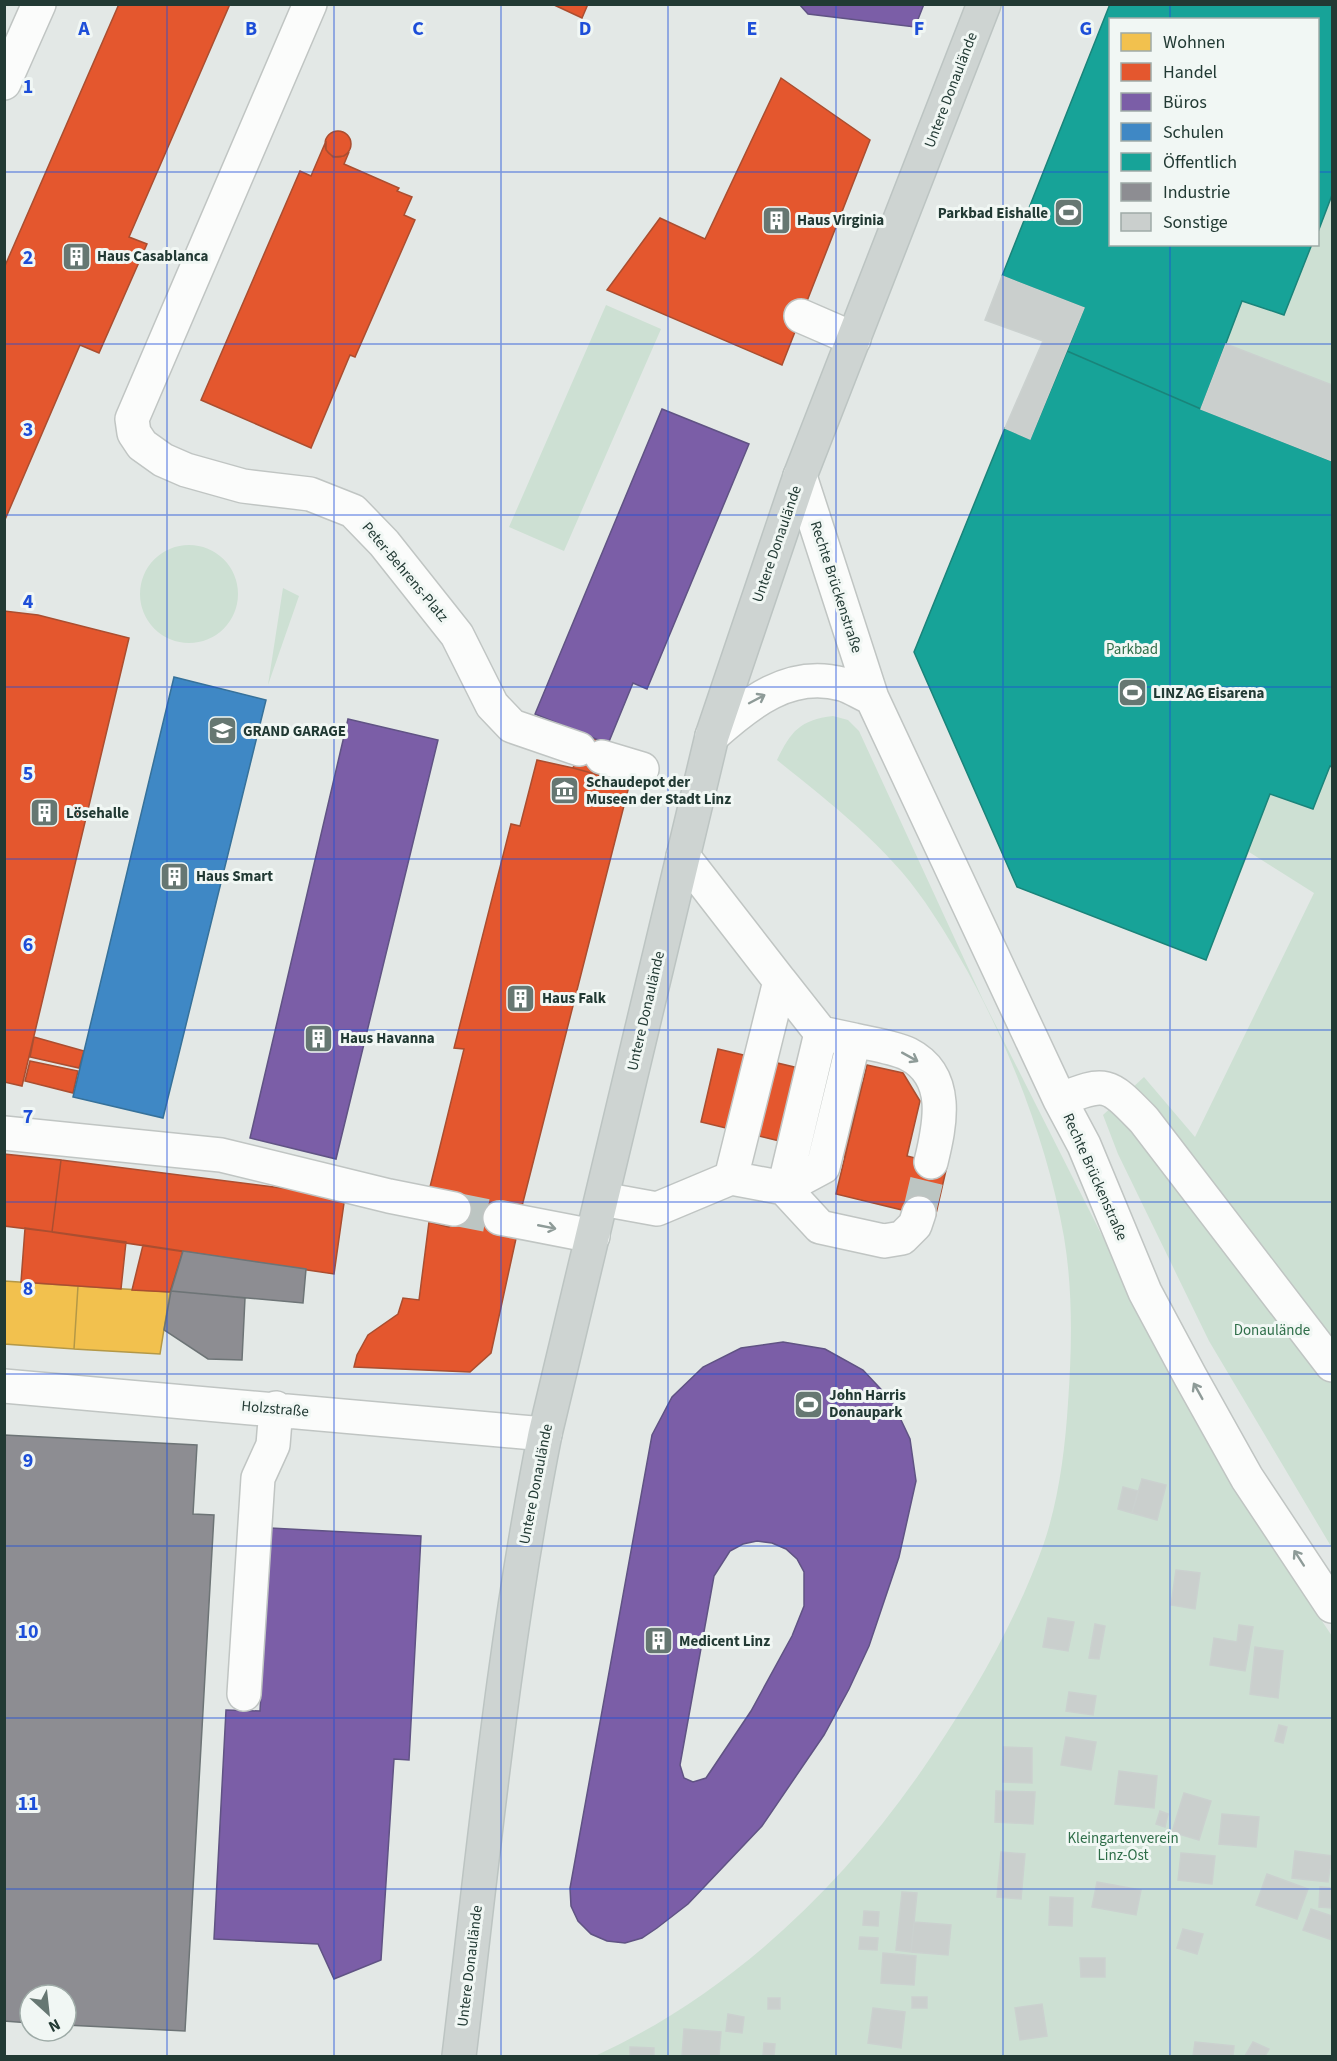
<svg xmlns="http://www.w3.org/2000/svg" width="1337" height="2061" viewBox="0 0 1337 2061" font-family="'Source Sans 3',sans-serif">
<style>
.green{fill:#cde0d3;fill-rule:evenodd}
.homes{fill:#f2c14e;stroke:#b49846;stroke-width:1.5}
.shops{fill:#e4572e;stroke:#aa4e30;stroke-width:1.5}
.offices{fill:#7b5ea7;stroke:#605384;stroke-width:1.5;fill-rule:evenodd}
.schools{fill:#3f88c5;stroke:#36719a;stroke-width:1.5}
.public{fill:#17a398;stroke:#1a847a;stroke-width:1.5}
.industry{fill:#8d8d92;stroke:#6d7476;stroke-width:1.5}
.building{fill:#cacfcd;stroke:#cbd1cf;stroke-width:1.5}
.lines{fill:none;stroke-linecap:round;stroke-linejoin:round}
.minor-tunnel{stroke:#bcc5c2;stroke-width:33;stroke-dasharray:33 16;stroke-linecap:butt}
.minor-casing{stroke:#c0c5c3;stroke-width:36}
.major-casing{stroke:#bcc4c2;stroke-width:36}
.minor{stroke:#fbfcfb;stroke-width:33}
.major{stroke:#ced4d2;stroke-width:33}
.oneway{stroke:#8e9b98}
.grid{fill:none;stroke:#1d4ed8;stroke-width:1.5;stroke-opacity:0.55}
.labels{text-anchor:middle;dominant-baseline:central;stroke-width:6;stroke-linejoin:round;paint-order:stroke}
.street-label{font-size:15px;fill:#223a34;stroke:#f1f7f4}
.poi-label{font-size:15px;font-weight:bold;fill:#223a34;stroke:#f1f7f4;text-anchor:start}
.park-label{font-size:15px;fill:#2f6e49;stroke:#f1f7f4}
.grid-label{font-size:20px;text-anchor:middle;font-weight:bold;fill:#1d4ed8;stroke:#f1f7f4;stroke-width:6;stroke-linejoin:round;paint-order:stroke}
</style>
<rect width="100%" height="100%" fill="#e3e8e6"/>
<path class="green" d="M1110 5H1332V1548L1209 1341 1118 1154 1103 1115 1144 1077 1195 1137 1314 893 1249 852 1206 960 1017 887 914 652 1005 428 1031 439 1084 309ZM1110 20H1318V244H1110Z
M606 305 661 329 564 551 509 527Z
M140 594a49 49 0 1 1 98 0a49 49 0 1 1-98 0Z
M283 588 299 596 268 685Z
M833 716 848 720 859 731 983 1000 1177 1384 1250 1513 1332 1636V2056H595C728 1995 837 1892 920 1773 969 1702 1015 1625 1044 1543 1059 1498 1065 1450 1068 1403 1072 1348 1073 1291 1064 1237 1044 1123 990 997 925 902 886 845 830 803 777 760 791 731 800 720 833 716Z"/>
<path class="homes" d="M4 1281 78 1286 74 1349 4 1344Z
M78 1286 170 1292 160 1354 74 1349Z"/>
<path class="shops" d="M119 4H230L129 237 147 244 99 353 80 345 4 522V268Z
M552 4H588L582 18Z
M781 78 870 140 782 365 607 290 660 218 705 239Z
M325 144a13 13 0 1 1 26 0a13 13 0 1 1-26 0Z
M326 141V150L333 157 344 156 349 152 344 164 399 188 397 191 412 197 404 215 415 220 355 357 350 355 311 448 201 400 300 171 311 176Z
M4 611 38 615 129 638 22 1086 4 1082Z
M586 735 608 744 599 775 573 768Z
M537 760 573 768 599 775 600 779 629 786 521 1210 430 1187 464 1049 454 1048 511 824 520 826Z
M34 1037 84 1051 79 1068 30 1057Z
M718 1049 862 1083 845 1157 701 1122Z
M30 1061 78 1071 73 1093 25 1081Z
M867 1065 903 1073 920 1101 907 1156 947 1166 935 1218 836 1194Z
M4 1154 61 1160 52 1232 4 1226Z
M61 1160 345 1196 334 1274 52 1232Z
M458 1194 503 1206 517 1234 491 1353 470 1372 354 1367 357 1355 368 1335 398 1314 403 1298 419 1300 429 1222 449 1227Z
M25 1228 126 1242 121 1289 21 1282Z
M143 1245 183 1251 170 1292 132 1290Z"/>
<path class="offices" d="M799 4H924L915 27 808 14Z
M662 409 749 444 647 689 633 683 608 744 535 714Z
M348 719 438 740 336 1159 250 1138Z
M783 1342 825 1349 863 1370 892 1401 910 1439 916 1481 899 1557 869 1646 849 1689 824 1735 762 1826 688 1904 657 1928 642 1938 625 1943 607 1941 591 1934 578 1921 571 1906 570 1888 652 1435 672 1397 703 1367 741 1348ZM757 1541 772 1543 786 1549 797 1559 804 1572V1606L792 1636 751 1711 706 1778 693 1782 684 1778 680 1765 714 1576 730 1551 743 1544Z
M270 1528 421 1536 409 1760 394 1759 381 1960 334 1979 318 1944 214 1939 226 1710 260 1711Z"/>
<path class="schools" d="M174 677 266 700 163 1118 73 1097Z"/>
<path class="public" d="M1110 4H1332V195L1318 232V20H1110V244H1312L1284 315 1242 301 1201 409 1067 351 1084 308 1002 276Z
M1067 351 1201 409 1332 461V767L1330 766 1313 809 1270 794 1206 960 1017 887 914 652 1005 428 1030 439Z"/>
<path class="industry" d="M183 1251 306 1269 303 1303 171 1291Z
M171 1291 245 1298 242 1360 208 1359 164 1330Z
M4 1435 197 1445 193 1514 214 1515 185 2031 66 2025V1995H30V2023L4 2021Z"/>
<path class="building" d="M1002 276 1084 308 1030 439 1005 428 1043 341 985 320Z
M1226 344 1332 385V461L1201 409Z
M1142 1479 1166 1485 1157 1520 1132 1513Z
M1123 1487 1138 1491 1132 1513 1118 1509Z
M1176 1570 1200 1573 1195 1609 1171 1605Z
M1048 1618 1074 1622 1068 1651 1043 1647Z
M1095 1624 1105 1626 1099 1659 1089 1658Z
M1239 1625 1253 1627 1245 1671 1210 1665 1214 1638 1237 1642Z
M1255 1647 1283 1651 1278 1698 1250 1694Z
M1069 1692 1096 1696 1093 1715 1066 1711Z
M1279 1725 1287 1727 1283 1743 1275 1741Z
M1066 1737 1096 1742 1091 1770 1061 1765Z
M1004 1747 1032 1748V1783L1003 1782Z
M1119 1771 1157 1776 1154 1808 1115 1804Z
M996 1791 1035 1792 1033 1824 995 1822Z
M1184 1793 1211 1801 1199 1840 1172 1832Z
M1160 1811 1168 1814 1165 1827 1156 1824Z
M1222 1814 1259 1817 1256 1847 1219 1844Z
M1295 1851 1332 1856 1328 1882 1292 1878Z
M1001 1852 1025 1854 1021 1899 997 1897Z
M1181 1853 1215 1856 1212 1884 1178 1880Z
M1267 1874 1308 1889 1297 1919 1256 1905Z
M1097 1882 1141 1890 1136 1915 1092 1907Z
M1320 1887 1332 1888V1908L1319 1907Z
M902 1892 917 1893 911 1952 896 1950Z
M1050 1897 1073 1898 1072 1926 1049 1925Z
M1311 1909 1332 1916V1940L1303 1930Z
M864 1911 879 1912 878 1926 863 1925Z
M914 1922 951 1925 948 1955 911 1952Z
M1183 1929 1203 1934 1197 1954 1177 1948Z
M860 1937 878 1938 877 1950 859 1949Z
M883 1953 916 1956 914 1985 881 1983Z
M1080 1958H1105V1977H1081Z
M912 1997H927V2008H912Z
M768 1998H780V2009H768Z
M1042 2004 1047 2036 1020 2040 1015 2008Z
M873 2008 905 2012 901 2048 868 2043Z
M728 2014 744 2017 742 2033 726 2031Z
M684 2029 721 2032 719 2056H682Z
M1195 2042 1234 2046 1233 2056H1193Z
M1253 2042 1269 2049 1265 2056H1245Z
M764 2043 775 2044 774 2056 763 2055Z
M630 2047 654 2048V2056H630Z"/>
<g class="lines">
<path class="minor-tunnel" d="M454 1209 500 1218
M919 1213 931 1162"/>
<defs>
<path id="minor" d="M310 4 132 419 134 433 142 445 163 460 186 470 243 486 310 494 353 511 384 543 457 635 492 705 512 726 579 749
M4 83 39 4
M801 316 854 339
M800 476 872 698 1060 1100 1084 1145 1145 1292 1190 1376 1247 1478 1332 1606
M712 736C749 703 789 670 842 684 852 687 862 694 872 698
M602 757 642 769
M821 1033 854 1040 823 1167 784 1188 820 1227 884 1241 902 1238 915 1225 919 1213
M854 1040C871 1044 893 1047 908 1054 951 1076 940 1125 931 1162
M1060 1100C1107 1080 1109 1084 1144 1120L1332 1365
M4 1133 221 1155 389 1196 454 1209
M731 1178 784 1188 821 1033 780 981
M602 1199 657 1209 731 1178 780 981 683 856
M500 1218 593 1236
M4 1386 545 1434
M244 1694 258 1478 273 1445 276 1408"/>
<path id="major" d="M459 2056C484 1849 504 1639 545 1434L712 736 800 476 984 4"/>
</defs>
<use href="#minor" class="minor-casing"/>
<use href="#major" class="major-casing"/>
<use href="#minor" class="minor"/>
<use href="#major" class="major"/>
</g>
<defs><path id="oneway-shaft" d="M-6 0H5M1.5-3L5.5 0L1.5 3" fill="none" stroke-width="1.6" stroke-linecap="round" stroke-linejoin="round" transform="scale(1.5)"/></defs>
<g class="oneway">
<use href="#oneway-shaft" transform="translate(757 699) rotate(-28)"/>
<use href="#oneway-shaft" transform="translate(910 1057) rotate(29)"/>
<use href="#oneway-shaft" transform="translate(547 1227) rotate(11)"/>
<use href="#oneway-shaft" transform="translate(1198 1391) rotate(-119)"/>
<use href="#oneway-shaft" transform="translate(1299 1558) rotate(-123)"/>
</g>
<path class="grid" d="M167 4V2056M334 4V2056M501 4V2056M668 4V2056M836 4V2056M1003 4V2056M1170 4V20M4 172H1110M1318 172H1332M1170 244V2056M4 344H1332M4 515H1332M4 687H1332M4 859H1332M4 1030H1332M4 1202H1332M4 1374H1332M4 1546H1332M4 1718H1332M4 1889H1332"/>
<defs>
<symbol id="stadium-square" viewBox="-11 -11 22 22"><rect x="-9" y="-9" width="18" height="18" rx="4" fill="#667772" stroke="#f1f7f4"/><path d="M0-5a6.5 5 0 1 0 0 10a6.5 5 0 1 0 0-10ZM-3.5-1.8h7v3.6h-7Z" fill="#fff"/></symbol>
<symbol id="building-square" viewBox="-11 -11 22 22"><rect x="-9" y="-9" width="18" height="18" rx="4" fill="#667772" stroke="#f1f7f4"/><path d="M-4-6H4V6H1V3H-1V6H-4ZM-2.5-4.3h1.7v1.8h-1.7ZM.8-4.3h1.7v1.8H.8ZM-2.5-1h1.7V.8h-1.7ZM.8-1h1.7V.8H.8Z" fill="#fff"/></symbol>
<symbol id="school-square" viewBox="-11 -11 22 22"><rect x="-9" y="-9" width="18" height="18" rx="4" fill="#667772" stroke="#f1f7f4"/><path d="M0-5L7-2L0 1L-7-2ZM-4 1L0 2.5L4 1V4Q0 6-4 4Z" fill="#fff"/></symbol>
<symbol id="museum-square" viewBox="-11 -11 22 22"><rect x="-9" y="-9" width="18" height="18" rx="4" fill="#667772" stroke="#f1f7f4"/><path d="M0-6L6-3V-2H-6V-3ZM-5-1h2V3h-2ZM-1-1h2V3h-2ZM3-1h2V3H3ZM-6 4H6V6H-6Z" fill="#fff"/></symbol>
</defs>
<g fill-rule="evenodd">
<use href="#stadium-square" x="1052" y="196" width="33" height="33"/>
<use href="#building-square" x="760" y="204" width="33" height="33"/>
<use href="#building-square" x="60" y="240" width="33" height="33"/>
<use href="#stadium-square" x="1116" y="676" width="33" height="33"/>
<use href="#school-square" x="206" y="714" width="33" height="33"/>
<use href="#museum-square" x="548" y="774" width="33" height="33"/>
<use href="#building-square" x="28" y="796" width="33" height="33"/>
<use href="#building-square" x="158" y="860" width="33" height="33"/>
<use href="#building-square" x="504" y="982" width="33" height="33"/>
<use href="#building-square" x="302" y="1022" width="33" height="33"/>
<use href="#stadium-square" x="792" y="1388" width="33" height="33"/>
<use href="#building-square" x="642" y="1624" width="33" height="33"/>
</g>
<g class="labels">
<g class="street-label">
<text transform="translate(951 90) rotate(-69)">Untere Donaulände</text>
<text transform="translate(777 544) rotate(-71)">Untere Donaulände</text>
<text transform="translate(405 572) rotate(50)">Peter-Behrens-Platz</text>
<text transform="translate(836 587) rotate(72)">Rechte Brückenstraße</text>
<text transform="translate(646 1011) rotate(-77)">Untere Donaulände</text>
<text transform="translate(1095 1177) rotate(66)">Rechte Brückenstraße</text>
<text transform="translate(275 1409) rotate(5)">Holzstraße</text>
<text transform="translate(536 1484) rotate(-79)">Untere Donaulände</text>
<text transform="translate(470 1966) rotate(-83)">Untere Donaulände</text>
</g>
<g class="poi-label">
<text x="1048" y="213" text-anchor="end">Parkbad Eishalle</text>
<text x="797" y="220">Haus Virginia</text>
<text x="97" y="256">Haus Casablanca</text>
<text x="1153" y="693">LINZ AG Eisarena</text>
<text x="243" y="731">GRAND GARAGE</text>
<text x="586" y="782">Schaudepot der<tspan x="586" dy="17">Museen der Stadt Linz</tspan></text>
<text x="66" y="813">Lösehalle</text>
<text x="196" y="876">Haus Smart</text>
<text x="542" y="998">Haus Falk</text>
<text x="340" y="1038">Haus Havanna</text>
<text x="829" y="1395">John Harris<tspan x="829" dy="17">Donaupark</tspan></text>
<text x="679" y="1641">Medicent Linz</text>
</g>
<g class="park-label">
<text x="1132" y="649">Parkbad</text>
<text x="1272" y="1330">Donaulände</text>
<text x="1123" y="1838">Kleingartenverein<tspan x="1123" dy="17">Linz-Ost</tspan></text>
</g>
</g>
<g class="grid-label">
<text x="84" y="35">A</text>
<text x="251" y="35">B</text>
<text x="418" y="35">C</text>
<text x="585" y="35">D</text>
<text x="752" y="35">E</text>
<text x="919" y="35">F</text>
<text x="1086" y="35">G</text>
<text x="28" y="93">1</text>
<text x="28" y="264">2</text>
<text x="28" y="436">3</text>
<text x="28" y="608">4</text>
<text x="28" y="780">5</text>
<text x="28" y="951">6</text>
<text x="28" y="1123">7</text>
<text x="28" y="1295">8</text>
<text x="28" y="1467">9</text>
<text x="28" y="1638">10</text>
<text x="28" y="1810">11</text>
</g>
<rect width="1337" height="2061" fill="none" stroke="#223a34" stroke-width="12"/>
<rect x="1109" y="18" width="210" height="228" fill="#f1f7f4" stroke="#9eaba7" stroke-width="1.5"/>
<rect x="1121" y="33" width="30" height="18" fill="#f2c14e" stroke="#9eaba7" stroke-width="1.5"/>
<text x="1163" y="48" font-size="18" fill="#223a34">Wohnen</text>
<rect x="1121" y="63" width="30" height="18" fill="#e4572e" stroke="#9eaba7" stroke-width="1.5"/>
<text x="1163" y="78" font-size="18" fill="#223a34">Handel</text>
<rect x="1121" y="93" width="30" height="18" fill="#7b5ea7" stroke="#9eaba7" stroke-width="1.5"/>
<text x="1163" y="108" font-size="18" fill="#223a34">Büros</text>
<rect x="1121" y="123" width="30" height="18" fill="#3f88c5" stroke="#9eaba7" stroke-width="1.5"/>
<text x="1163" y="138" font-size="18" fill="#223a34">Schulen</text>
<rect x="1121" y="153" width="30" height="18" fill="#17a398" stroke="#9eaba7" stroke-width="1.5"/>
<text x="1163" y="168" font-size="18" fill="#223a34">Öffentlich</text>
<rect x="1121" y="183" width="30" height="18" fill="#8d8d92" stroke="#9eaba7" stroke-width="1.5"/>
<text x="1163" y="198" font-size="18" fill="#223a34">Industrie</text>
<rect x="1121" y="213" width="30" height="18" fill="#cacfcd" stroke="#9eaba7" stroke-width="1.5"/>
<text x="1163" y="228" font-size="18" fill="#223a34">Sonstige</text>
<g transform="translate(48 2013) rotate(153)"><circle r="28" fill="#f1f7f4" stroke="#9eaba7" stroke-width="1.5"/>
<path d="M0-4.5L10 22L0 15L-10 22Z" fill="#667772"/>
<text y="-9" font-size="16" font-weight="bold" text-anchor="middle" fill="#223a34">N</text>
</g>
</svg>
